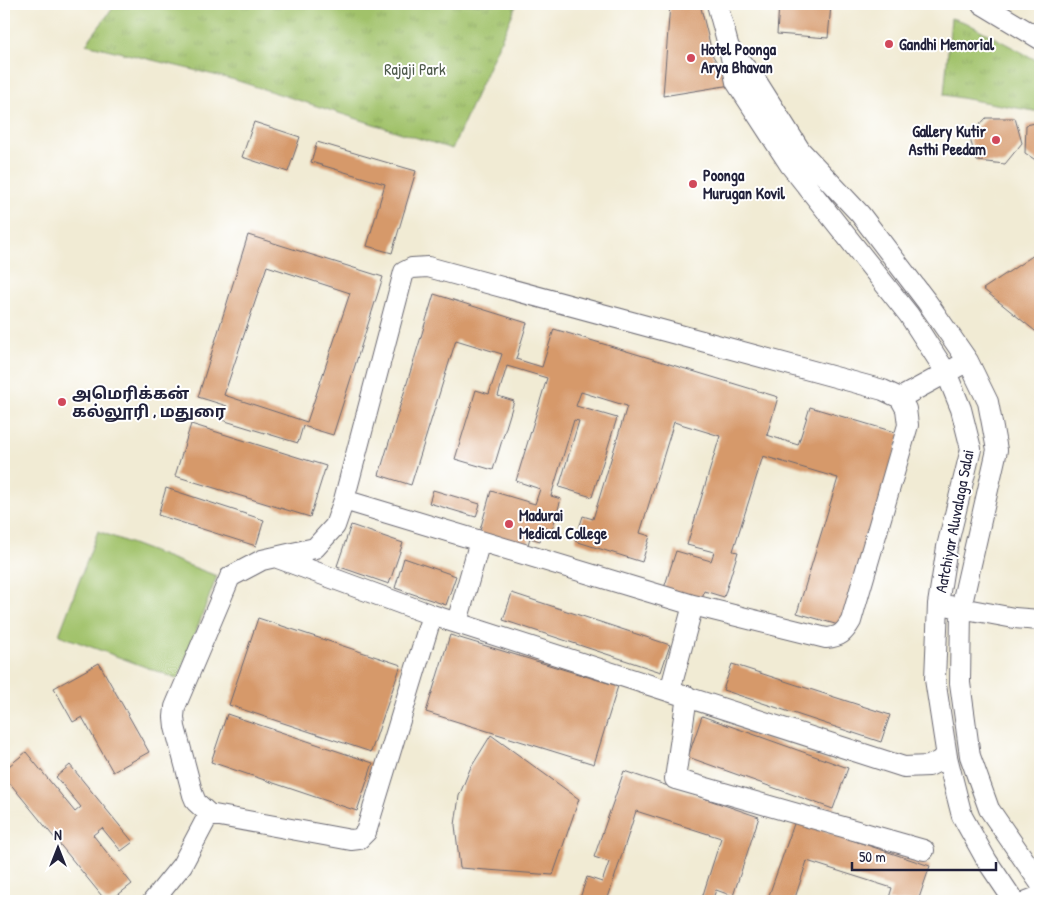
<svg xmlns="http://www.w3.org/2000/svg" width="1044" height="905" viewBox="0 0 1044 905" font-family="'Patrick Hand','Noto Sans Tamil',sans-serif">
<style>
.grass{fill:#a1c26b;stroke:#627253}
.park{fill:url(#park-tufts);stroke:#627253}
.building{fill:#d6996a;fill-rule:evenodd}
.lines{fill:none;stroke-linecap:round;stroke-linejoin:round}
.minor-casing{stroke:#6a6871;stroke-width:22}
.minor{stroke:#fff;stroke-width:20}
.poi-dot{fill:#d1495b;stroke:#fff;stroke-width:2}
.labels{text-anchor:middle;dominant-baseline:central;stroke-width:4;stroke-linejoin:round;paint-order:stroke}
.poi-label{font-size:16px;font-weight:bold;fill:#22223b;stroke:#fff;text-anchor:start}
.park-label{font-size:16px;fill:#4e5a4c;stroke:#fff}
.street-label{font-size:16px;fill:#22223b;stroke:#fff}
</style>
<defs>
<pattern id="park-tufts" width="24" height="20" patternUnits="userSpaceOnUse" patternTransform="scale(1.25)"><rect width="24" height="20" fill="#a1c26b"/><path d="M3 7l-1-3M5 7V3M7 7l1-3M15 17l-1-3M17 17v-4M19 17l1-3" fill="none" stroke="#8aa65e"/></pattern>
</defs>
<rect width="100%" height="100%" fill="#fff"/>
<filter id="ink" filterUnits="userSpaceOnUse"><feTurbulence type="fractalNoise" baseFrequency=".02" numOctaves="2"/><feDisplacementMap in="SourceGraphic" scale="10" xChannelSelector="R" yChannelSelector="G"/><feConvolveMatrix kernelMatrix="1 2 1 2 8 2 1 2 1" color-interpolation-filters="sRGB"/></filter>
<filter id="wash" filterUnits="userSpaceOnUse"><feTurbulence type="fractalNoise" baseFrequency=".0096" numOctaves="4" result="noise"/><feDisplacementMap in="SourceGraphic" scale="20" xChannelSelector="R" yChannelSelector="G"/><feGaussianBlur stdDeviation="1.12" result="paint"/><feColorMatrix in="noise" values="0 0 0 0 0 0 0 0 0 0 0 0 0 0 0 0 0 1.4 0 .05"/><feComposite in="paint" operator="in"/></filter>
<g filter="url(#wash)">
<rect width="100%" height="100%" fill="#f1ebd4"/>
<path class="grass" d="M98 531 217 576 178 679 59 635Z"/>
<path class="park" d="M116 4H517L452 149 235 80 86 44Z
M951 18 967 23 1040 62V112L944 95Z"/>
<g id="blocks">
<path class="building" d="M670 4H700L713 56 731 85 663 96Z
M779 4 831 5 828 38 777 34Z
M986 118H1015L1022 143 1005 164 977 161 969 136Z
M254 122 300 137 288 172 242 157Z
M1040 122V163L1025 153 1026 125Z
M317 142 416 171 392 253 367 246 385 184 311 162Z
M248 235 383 277 333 435 303 426 298 443 222 420 227 406 198 397ZM267 266 350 293 307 422 224 395Z
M1040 251V335L983 289Z
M434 294 527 323 516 359 542 367 554 329 778 397 767 435 798 445 810 407 901 434 842 626 797 613 838 478 763 456 733 551 738 552 724 597 704 591 702 599 664 588 676 551 711 561 714 552 687 545 720 436 674 422 640 533 650 536 642 562 575 541 583 516 593 519 627 406 581 392 576 406 617 418 592 497 559 487 579 421 574 420 551 496 561 499 552 530 544 527 540 541 530 538 526 551 478 537 491 491 535 504 540 489 516 481 547 378 507 366 498 396 514 401 493 470 455 459 476 390 489 394 502 354 456 340 411 485 379 475Z
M191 424 326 466 310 517 175 476Z
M166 488 264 520 256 546 158 515Z
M433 490 480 504 476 517 429 503Z
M351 525 403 543 389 584 337 566Z
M404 558 456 576 446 605 395 588Z
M512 593 670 645 661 672 503 620Z
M258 618 401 665 371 752 229 705Z
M450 635 618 686 594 764 426 712Z
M99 663 149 752 113 772 82 717 73 722 54 688Z
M732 664 890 715 881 742 723 690Z
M227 714 373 763 357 811 211 762Z
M702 716 848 768 833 809 688 757Z
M491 735 579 799 553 875 460 868 455 825 459 796 470 769Z
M26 752 75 812 81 807 56 777 70 765 133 842 121 851 102 828 93 835 132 884 110 901H106L4 776V770Z
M624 771 759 817 733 896 716 890 712 901H701L721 838 636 811 607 901H579L587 877 602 882 609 862 594 857Z
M795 821 930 866 918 901H888L892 888 807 861 794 901H767Z"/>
</g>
</g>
<g filter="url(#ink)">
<use href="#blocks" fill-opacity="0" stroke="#6a6871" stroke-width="1"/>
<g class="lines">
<defs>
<path id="minor" d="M717 4 729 48 736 82 790 165 909 315 946 372 961 409 971 449 947 547 938 604 935 679 947 757 962 816 987 861 1014 901
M982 4 1040 39
M730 49 757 82 800 150 860 214 927 302 968 361 988 402 997 450 961 608 960 683 970 756 989 809 1040 883
M344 500 693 605 826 638C840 637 844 633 851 621L908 425 906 409 900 398
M275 557 432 615 904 767 929 766 947 757
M950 606 1014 618 1040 620
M457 622 480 541
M670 691 693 605
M687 696 675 779 924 850
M209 814 351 840 359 839 366 832 432 615
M153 901 182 865 209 814 196 802 193 795 175 727 174 717 175 707 230 577 262 560 315 548 335 526 344 500 404 272 412 268 428 267 883 390 900 398 968 361
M1027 901 1040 896"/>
</defs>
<use href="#minor" class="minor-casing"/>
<use href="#minor" class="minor"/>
</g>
</g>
<g class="poi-dot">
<circle cx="889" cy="44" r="5"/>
<circle cx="691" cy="58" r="5"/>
<circle cx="996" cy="140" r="5"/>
<circle cx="693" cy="184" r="5"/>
<circle cx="62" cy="402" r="5"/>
<circle cx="509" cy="524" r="5"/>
</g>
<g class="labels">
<g class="poi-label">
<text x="899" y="44">Gandhi Memorial</text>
<text x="701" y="49">Hotel Poonga<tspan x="701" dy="18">Arya Bhavan</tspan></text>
<text x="986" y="131" text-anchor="end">Gallery Kutir<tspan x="986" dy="18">Asthi Peedam</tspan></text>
<text x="703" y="175">Poonga<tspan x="703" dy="18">Murugan Kovil</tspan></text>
<text x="72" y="393">அமெரிக்கன்<tspan x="72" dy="18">கல்லூரி , மதுரை</tspan></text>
<text x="519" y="515">Madurai<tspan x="519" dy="18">Medical College</tspan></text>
</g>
<g class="park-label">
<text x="415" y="69">Rajaji Park</text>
</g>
<g class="street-label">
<text transform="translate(954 521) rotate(-79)">Aatchiyar Aluvalaga Salai</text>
</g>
</g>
<rect width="1044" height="905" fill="none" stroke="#fff" stroke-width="20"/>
<g transform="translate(58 848)" stroke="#ffffff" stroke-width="4" paint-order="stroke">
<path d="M0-4L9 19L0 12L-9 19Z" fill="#22223b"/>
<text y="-8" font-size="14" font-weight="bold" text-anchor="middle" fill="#22223b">N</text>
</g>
<path d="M852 862v8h144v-8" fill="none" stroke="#22223b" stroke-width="2.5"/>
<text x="859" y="862" font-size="15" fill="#22223b" stroke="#ffffff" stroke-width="4" paint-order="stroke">50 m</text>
</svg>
